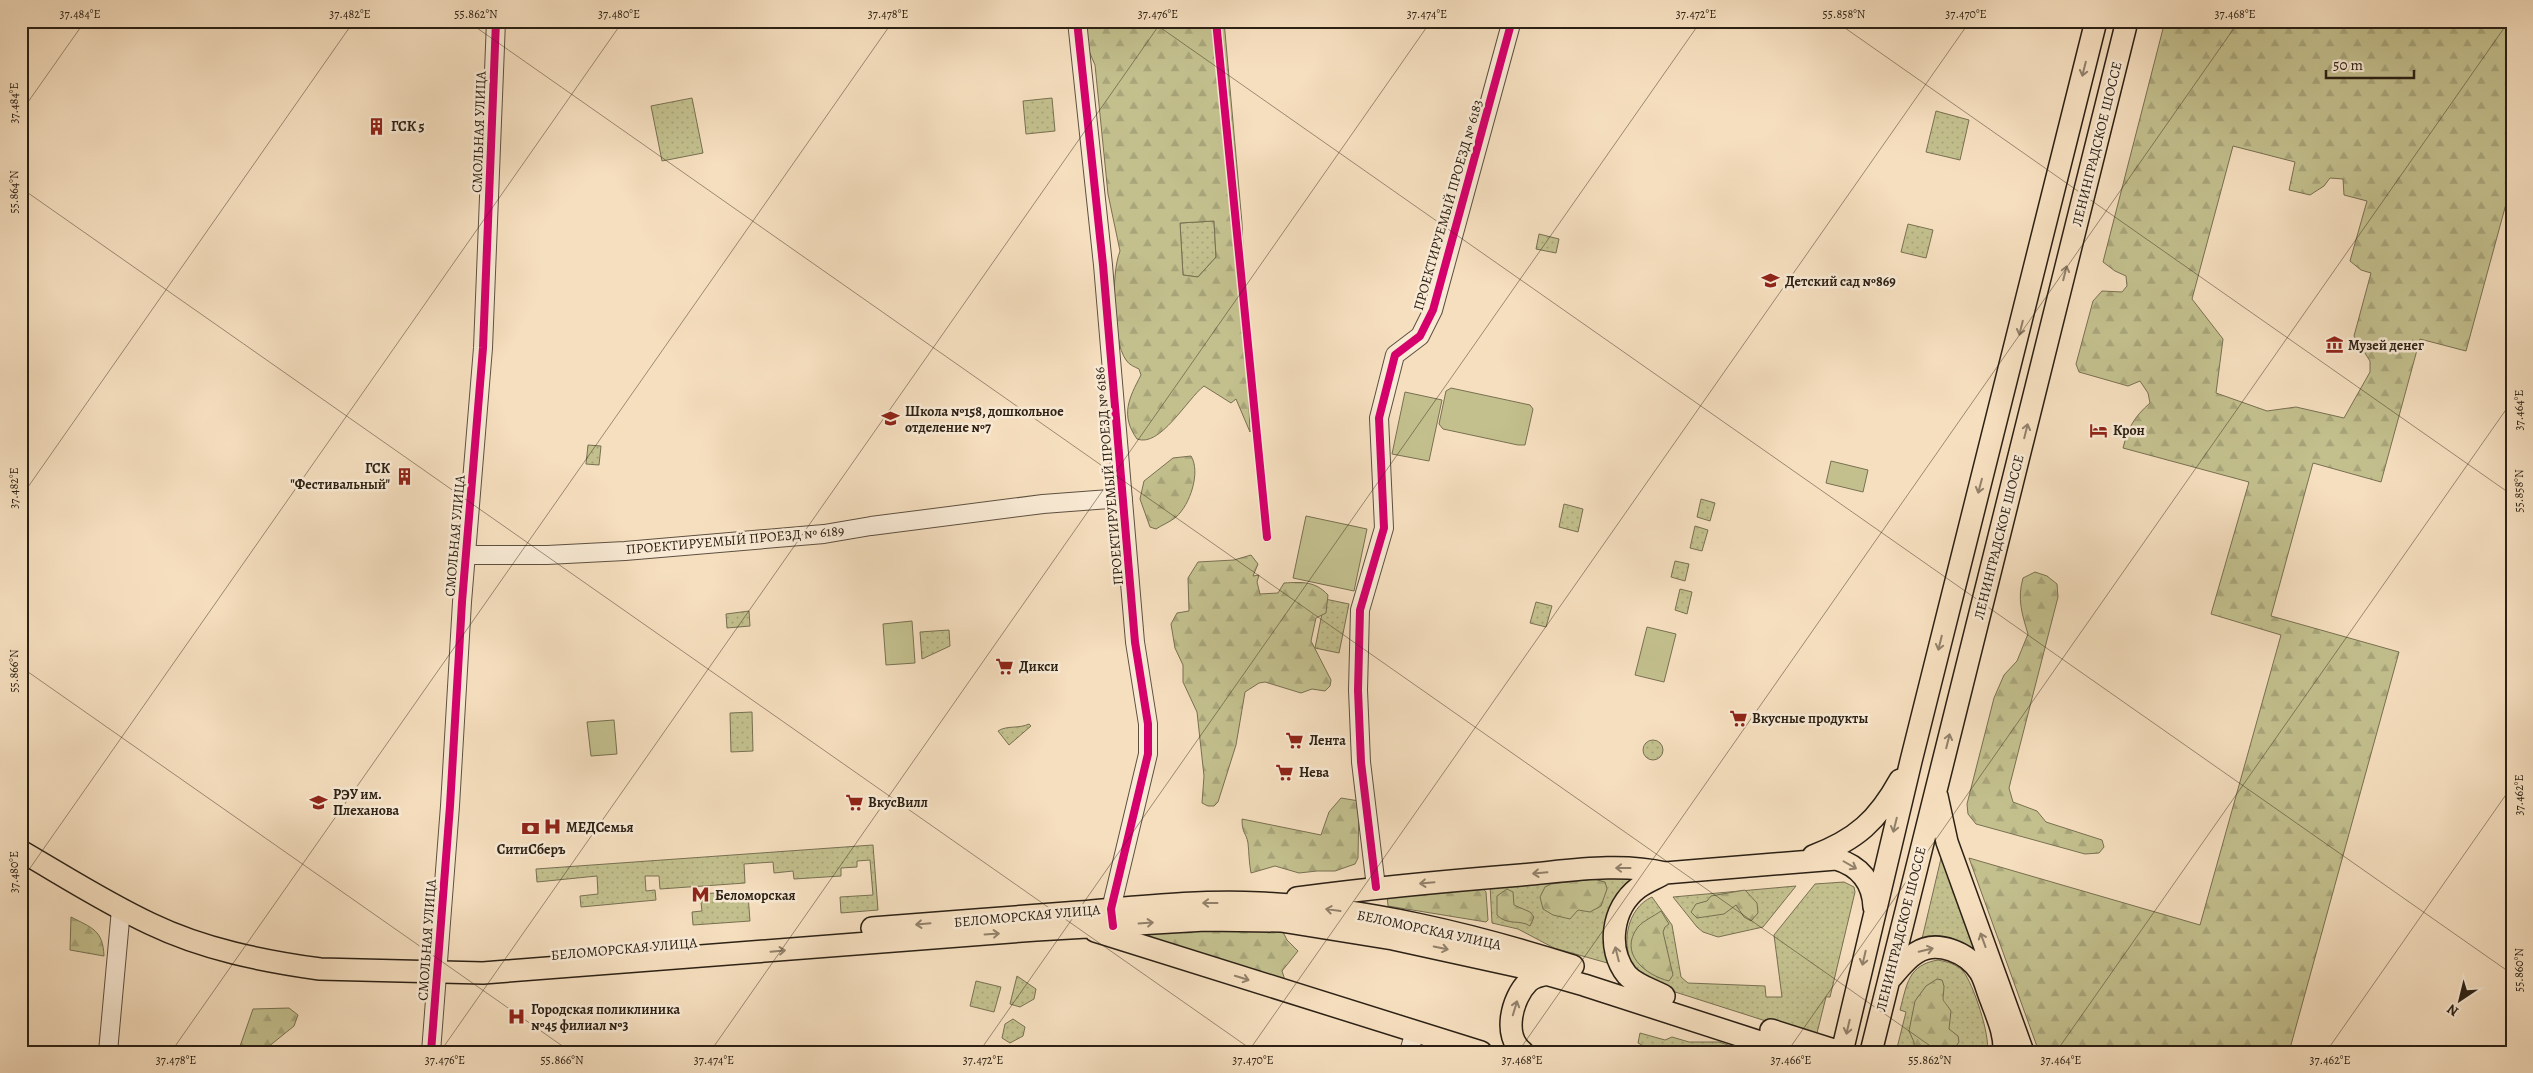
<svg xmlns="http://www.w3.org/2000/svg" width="2533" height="1073" viewBox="0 0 2533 1073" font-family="Alegreya,serif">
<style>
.green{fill:url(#green-dots);stroke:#787052}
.forest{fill:url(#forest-firs);stroke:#787052;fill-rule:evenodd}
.pitch{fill:#c3c08e;stroke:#787052}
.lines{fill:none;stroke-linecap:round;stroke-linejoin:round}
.minor-casing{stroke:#5e5040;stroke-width:20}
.major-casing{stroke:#2c2115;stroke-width:24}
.minor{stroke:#f9ead5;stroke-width:18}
.major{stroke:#f6dfbf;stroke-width:21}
.cycleway-casing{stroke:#f9ead5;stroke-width:11}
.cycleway{stroke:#d6006c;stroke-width:8}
.oneway{stroke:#91806a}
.ticks{fill:none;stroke:#2c2115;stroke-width:1;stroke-opacity:0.45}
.labels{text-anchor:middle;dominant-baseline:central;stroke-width:5;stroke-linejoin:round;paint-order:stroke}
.poi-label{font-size:14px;font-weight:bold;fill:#2c2115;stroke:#f9ead5;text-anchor:start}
.street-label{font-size:14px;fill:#2c2115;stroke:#f9ead5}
.neatline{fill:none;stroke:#2c2115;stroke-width:2}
.ticks-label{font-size:12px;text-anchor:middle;fill:#2c2115}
</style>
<defs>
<pattern id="green-dots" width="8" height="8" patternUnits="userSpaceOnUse" patternTransform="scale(1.25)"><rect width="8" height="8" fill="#c3c08e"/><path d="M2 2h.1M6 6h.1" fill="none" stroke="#a8a57a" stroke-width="1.8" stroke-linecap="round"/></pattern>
<pattern id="forest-firs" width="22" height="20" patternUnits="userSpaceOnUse" patternTransform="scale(1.25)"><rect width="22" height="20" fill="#c3c08e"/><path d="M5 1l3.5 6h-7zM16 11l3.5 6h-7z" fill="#a8a57a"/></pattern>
</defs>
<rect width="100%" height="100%" fill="#f6dfbf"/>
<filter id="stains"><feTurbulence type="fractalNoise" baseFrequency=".004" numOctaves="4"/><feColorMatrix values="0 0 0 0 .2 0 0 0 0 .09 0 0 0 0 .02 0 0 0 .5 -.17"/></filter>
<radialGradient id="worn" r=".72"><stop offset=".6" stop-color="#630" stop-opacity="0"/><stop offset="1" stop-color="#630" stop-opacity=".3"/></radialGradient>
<path class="green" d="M692 98 703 153 662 161 651 106Z
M1052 98 1055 131 1026 134 1023 101Z
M1936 111 1969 120 1960 160 1926 152Z
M1214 221 1216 257 1198 277 1183 275 1180 223Z
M1908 224 1933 230 1926 258 1901 252Z
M1539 234 1559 239 1556 253 1536 249Z
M588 445 601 446 599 465 586 464Z
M1701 499 1715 503 1710 521 1697 517Z
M1564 504 1583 509 1578 532 1559 527Z
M1695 526 1708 530 1702 551 1690 548Z
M1675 561 1689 564 1685 581 1671 577Z
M1680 589 1692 592 1687 614 1675 610Z
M1325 599 1349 604 1339 653 1315 648Z
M1536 602 1552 606 1546 627 1530 623Z
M749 611 750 626 727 628 726 614Z
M949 630 950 646 922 659 920 632Z
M752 712 753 751 731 752 730 713Z
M1029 724 1031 726 1009 745 998 731C1007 725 1019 729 1029 724Z
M1643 750a10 10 0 1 1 20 0a10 10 0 1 1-20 0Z
M873 845 878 910 841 913 840 897 873 895 870 860 857 861V867L841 868V876L794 879 793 871 774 873 773 862 744 864 745 883 660 889 659 876H645L646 891 655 890 656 900 581 907 580 896 598 894 597 876 537 882 536 869Z
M1943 850 1987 967 1921 943Z
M1632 873 1633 880 1611 964 1554 948 1518 929 1492 923 1490 885Z
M1844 882 1854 887 1855 892 1830 997H1826L1816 1037 1647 983C1643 978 1637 973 1634 967 1620 945 1627 908 1652 897L1672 925 1681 977 1688 983 1765 986 1766 997H1782L1774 935 1815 884Z
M1796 886 1763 927 1718 937 1703 932 1697 927 1673 897Z
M729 892 748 895 750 921 693 925 692 912 702 911 700 894Z
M1938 960C1948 962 1956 964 1963 971 1973 983 1991 1037 1987 1052H1896L1906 1012 1900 1010C1907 984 1908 965 1938 960Z
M1017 976 1036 989 1034 999 1020 1007 1010 1004Z
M976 981 1001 987 994 1012 970 1006Z
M1013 1019 1025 1027 1023 1036 1010 1043 1002 1038 1005 1024Z
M1640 1033 1665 1040 1672 1037 1689 1042H1719L1749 1052H1655L1638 1043Z"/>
<path class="forest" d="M1087 21H1224L1242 223 1250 432 1236 399 1231 403 1204 386C1187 399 1160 448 1137 439 1120 415 1129 398 1141 375L1139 369C1135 367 1129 365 1126 360 1112 340 1111 274 1120 251L1108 194 1095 65 1083 37ZM1214 221 1216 257 1198 277 1183 275 1180 223Z
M2165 21H2512V182L2466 351 2420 339 2381 482 2313 463 2271 616 2399 652 2289 1052H2039L1969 858 2200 925 2281 635 2211 614 2249 482 2123 448C2128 428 2134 417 2150 403L2148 393 2140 381 2128 386 2079 372 2076 364 2093 301 2102 291 2122 292 2127 286 2126 276 2115 271 2103 262ZM2233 146 2295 162 2289 190 2310 195 2324 186 2330 178 2343 179 2344 195 2367 201 2350 261 2361 270 2371 273 2354 336 2370 361V372L2344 418 2296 407 2267 411 2216 393 2223 339 2192 299Z
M1191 456C1201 472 1190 505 1176 517 1170 522 1162 525 1156 529L1150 527 1140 499 1144 481 1173 458Z
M1251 555 1258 564 1253 576 1259 575 1257 582 1260 594 1278 593 1284 583C1303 582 1315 581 1328 595L1326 613 1316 618 1311 641 1331 680 1330 686 1325 691 1312 689 1301 693 1265 682 1259 683 1245 692 1236 745 1218 802 1214 806H1208L1202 803 1204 776 1197 712 1183 682V665L1175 648 1171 624 1177 613 1189 611 1188 578 1198 562 1234 560Z
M2035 572 2047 576 2057 584 2058 597 2009 788 2013 802 2037 811 2046 822 2102 840 2104 847 2099 853 2085 854 1976 824 1968 814 1967 804 1994 698 2004 675 2017 661 2028 634C2022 614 2017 599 2023 578Z
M1341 798 1359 801 1358 858 1355 864 1335 871H1317L1299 873 1275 866 1251 873C1249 863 1249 853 1248 843 1246 832 1242 834 1242 819L1321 835 1329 812Z
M1594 879 1605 882 1607 889 1601 906 1590 912 1578 910 1570 919 1553 915 1543 909 1540 897 1545 887 1551 884Z
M1481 886 1486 892 1488 920 1486 922 1388 906 1387 895Z
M1507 889 1513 892 1514 905 1530 912 1534 917 1530 926C1520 919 1507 926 1497 915V896Z
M1745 890 1757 903 1758 913 1751 921 1744 917 1736 905 1724 914 1697 918 1691 912 1696 904 1707 901 1711 896Z
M1661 911 1669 924 1665 927 1663 932 1673 975 1669 981C1645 975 1618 953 1638 927 1643 921 1654 916 1661 911Z
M71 917C92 928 103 930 104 956L70 950Z
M1148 929 1282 930 1287 940 1298 951 1282 971 1286 983 1148 940Z
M1937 979 1942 980 1944 986C1943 1005 1941 996 1951 1011L1949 1029 1958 1036 1959 1042 1952 1052H1914V1042L1909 1031 1915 1001 1926 986Z
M289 1008 298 1015 294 1026 268 1047 267 1052H238L253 1009Z"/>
<path class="pitch" d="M1451 388 1530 405 1533 409 1525 445H1518L1443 429 1439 424 1446 391Z
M1405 392 1442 400 1429 461 1392 454Z
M1831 461 1868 470 1863 492 1826 483Z
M1306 516 1367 529 1354 591 1293 578Z
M912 621 915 663 886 665 883 624Z
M1647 627 1676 634 1664 682 1635 675Z
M614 720 617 754 591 756 587 722Z"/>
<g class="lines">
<defs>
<path id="minor" d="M1077 21 1103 265 1135 642 1148 724V754L1111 909 1112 920
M466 555H547L625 551 824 534 871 526 1043 504 1123 498
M1376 887 1361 762 1358 690 1360 610 1384 528 1379 418 1395 355 1420 336 1433 310 1511 24 1510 21
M108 1052 121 909
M431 1052 450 806 462 602 483 348 496 21
M1409 1052 1415 1031"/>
<path id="major" d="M1937 796 1947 842 2023 1052
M21 851C64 876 106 903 151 924 203 949 262 961 320 969L483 973 1036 930 1205 920 1281 921 1393 939 1521 967 1584 985 1791 1052
M1813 856C1856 840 1878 820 1900 780
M1297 898C1371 888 1446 881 1521 875 1568 871 1619 862 1665 873L1836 859C1860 866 1873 882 1874 907
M872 928C941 923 1010 917 1079 912 1139 907 1199 900 1259 903 1366 908 1472 934 1573 966
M1095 931 1481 1052
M1889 980C1898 970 1906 959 1916 953 1937 939 1968 953 1980 972 1985 980 1987 991 1991 1000 1997 1017 2005 1033 2004 1052
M1664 996C1653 990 1636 985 1627 975 1606 949 1612 908 1638 888 1646 882 1657 878 1665 873
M1771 1030 1840 1052
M1523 1052C1502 1036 1512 998 1528 982 1534 976 1542 975 1549 974
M1842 1052 1911 761 2096 21
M1871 1052 2127 21"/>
</defs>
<use href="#minor" class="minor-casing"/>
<use href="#major" class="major-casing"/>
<use href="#minor" class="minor"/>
<use href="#major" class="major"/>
<defs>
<path id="cycleway" d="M1077 21 1103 265 1135 642 1148 724V754L1111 909 1113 926
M1216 21 1267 537
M1376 887 1361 762 1358 690 1360 610 1384 528 1379 418 1395 355 1420 336 1433 310 1511 24 1510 21
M431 1052 450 806 462 602 483 348 496 21"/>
</defs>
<use href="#cycleway" class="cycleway-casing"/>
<use href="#cycleway" class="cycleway"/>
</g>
<defs><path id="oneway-shaft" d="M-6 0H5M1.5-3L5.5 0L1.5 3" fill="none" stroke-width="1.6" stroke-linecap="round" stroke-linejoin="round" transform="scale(1.25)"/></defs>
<g class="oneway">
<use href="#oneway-shaft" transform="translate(2084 69) rotate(104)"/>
<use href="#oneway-shaft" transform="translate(2065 273) rotate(-76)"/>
<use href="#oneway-shaft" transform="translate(2021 328) rotate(104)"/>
<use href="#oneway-shaft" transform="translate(2026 431) rotate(-76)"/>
<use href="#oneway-shaft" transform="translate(1980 486) rotate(105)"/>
<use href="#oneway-shaft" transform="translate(1940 643) rotate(104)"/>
<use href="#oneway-shaft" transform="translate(1948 741) rotate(-76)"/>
<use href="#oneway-shaft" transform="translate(1895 825) rotate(104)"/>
<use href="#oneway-shaft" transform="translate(1850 865) rotate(30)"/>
<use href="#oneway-shaft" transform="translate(1623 868) rotate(180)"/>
<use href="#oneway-shaft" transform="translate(1540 873) rotate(175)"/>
<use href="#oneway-shaft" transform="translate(1427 883) rotate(175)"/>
<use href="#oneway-shaft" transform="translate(1210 903) rotate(-180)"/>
<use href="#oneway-shaft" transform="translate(1333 910) rotate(-172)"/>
<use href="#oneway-shaft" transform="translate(1146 923) rotate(-4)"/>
<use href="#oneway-shaft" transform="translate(923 924) rotate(175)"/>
<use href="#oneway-shaft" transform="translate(992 934) rotate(-4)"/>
<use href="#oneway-shaft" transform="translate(1983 940) rotate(-110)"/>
<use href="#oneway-shaft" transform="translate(1441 948) rotate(12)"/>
<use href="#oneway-shaft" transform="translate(1926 950) rotate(-13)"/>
<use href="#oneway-shaft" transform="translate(778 951) rotate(-5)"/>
<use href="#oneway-shaft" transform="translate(1617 954) rotate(-104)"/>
<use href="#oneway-shaft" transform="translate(1864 958) rotate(103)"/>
<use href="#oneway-shaft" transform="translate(1242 978) rotate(17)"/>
<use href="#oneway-shaft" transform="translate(1515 1008) rotate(-73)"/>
<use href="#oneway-shaft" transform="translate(1848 1027) rotate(103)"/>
</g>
<path class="ticks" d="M467 21 1939 1052M1151 21 2512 974M1835 21 2512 495M21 112 85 21M21 188 1255 1052M21 497 354 21M21 667 571 1052M21 881 623 21M171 1052 893 21M440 1052 1162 21M710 1052 1431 21M979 1052 1701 21M1248 1052 1970 21M1518 1052 2239 21M1787 1052 2509 21M2056 1052 2512 401M2326 1052 2512 786"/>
<defs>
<symbol id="building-bare" viewBox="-9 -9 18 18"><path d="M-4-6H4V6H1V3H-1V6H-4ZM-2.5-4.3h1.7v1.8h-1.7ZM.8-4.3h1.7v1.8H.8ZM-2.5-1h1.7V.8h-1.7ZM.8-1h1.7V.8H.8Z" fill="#8f2418" stroke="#f9ead5" stroke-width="2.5" paint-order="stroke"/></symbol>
<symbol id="school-bare" viewBox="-9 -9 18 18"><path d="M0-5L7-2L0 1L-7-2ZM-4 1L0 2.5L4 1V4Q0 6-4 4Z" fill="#8f2418" stroke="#f9ead5" stroke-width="2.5" paint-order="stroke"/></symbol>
<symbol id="museum-bare" viewBox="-9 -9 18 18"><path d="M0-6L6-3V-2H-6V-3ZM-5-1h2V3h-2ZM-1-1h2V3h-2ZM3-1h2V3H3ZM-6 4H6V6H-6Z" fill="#8f2418" stroke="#f9ead5" stroke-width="2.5" paint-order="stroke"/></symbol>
<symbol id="hotel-bare" viewBox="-9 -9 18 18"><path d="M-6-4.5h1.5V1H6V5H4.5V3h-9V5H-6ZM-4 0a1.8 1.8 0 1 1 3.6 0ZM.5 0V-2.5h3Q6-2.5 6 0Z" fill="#8f2418" stroke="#f9ead5" stroke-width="2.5" paint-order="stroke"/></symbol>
<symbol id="supermarket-bare" viewBox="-9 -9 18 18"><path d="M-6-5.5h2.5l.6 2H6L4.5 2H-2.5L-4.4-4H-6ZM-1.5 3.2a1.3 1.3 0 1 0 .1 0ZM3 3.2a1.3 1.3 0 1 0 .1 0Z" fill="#8f2418" stroke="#f9ead5" stroke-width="2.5" paint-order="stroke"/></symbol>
<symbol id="university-bare" viewBox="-9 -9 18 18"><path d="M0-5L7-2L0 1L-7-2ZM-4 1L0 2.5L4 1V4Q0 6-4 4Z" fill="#8f2418" stroke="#f9ead5" stroke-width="2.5" paint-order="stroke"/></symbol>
<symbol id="hospital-bare" viewBox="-9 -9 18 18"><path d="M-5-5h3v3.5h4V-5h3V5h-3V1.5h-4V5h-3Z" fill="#8f2418" stroke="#f9ead5" stroke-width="2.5" paint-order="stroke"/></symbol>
<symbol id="bank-bare" viewBox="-9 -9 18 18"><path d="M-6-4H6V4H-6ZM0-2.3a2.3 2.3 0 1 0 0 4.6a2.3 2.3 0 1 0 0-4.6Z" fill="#8f2418" stroke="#f9ead5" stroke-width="2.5" paint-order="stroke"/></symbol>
<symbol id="metro-bare" viewBox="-9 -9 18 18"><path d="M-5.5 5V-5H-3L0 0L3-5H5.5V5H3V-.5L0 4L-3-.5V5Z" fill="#8f2418" stroke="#f9ead5" stroke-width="2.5" paint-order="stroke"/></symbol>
</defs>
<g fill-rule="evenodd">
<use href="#building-bare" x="364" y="114" width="25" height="25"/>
<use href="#school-bare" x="1758" y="268" width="25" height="25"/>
<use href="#museum-bare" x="2322" y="332" width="25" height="25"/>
<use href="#school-bare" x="878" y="406" width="25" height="25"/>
<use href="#hotel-bare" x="2086" y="418" width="25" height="25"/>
<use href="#building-bare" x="392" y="464" width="25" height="25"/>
<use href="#supermarket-bare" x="992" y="654" width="25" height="25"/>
<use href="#supermarket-bare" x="1726" y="706" width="25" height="25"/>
<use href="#supermarket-bare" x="1282" y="728" width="25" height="25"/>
<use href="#supermarket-bare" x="1272" y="760" width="25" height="25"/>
<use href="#university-bare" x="306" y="790" width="25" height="25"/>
<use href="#supermarket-bare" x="842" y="790" width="25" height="25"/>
<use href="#hospital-bare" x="540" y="814" width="25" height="25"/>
<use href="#bank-bare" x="518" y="816" width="25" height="25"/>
<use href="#metro-bare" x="688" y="882" width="25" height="25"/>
<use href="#hospital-bare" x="504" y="1004" width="25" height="25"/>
</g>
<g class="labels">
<g class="poi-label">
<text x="391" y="126">ГСК 5</text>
<text x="1785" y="281">Детский сад №869</text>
<text x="2348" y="345">Музей денег</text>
<text x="905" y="411">Школа №158, дошкольное<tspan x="905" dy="16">отделение №7</tspan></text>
<text x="2113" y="430">Крон</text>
<text x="390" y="468" text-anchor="end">ГСК<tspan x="390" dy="16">"Фестивальный"</tspan></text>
<text x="1019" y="666">Дикси</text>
<text x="1752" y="718">Вкусные продукты</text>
<text x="1309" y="740">Лента</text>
<text x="1299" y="772">Нева</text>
<text x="333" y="794">РЭУ им.<tspan x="333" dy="16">Плеханова</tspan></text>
<text x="868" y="802">ВкусВилл</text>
<text x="566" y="827">МЕДСемья</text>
<text x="531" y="849" text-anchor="middle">СитиСберъ</text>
<text x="715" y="895">Беломорская</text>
<text x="531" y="1009">Городская поликлиника<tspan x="531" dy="16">№45 филиал №3</tspan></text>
</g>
<g class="street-label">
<text transform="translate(479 132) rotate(-88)">СМОЛЬНАЯ УЛИЦА</text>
<text transform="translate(2097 144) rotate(-76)">ЛЕНИНГРАДСКОЕ ШОССЕ</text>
<text transform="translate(1448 205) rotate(-74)">ПРОЕКТИРУЕМЫЙ ПРОЕЗД № 6183</text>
<text transform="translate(1109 476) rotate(-95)">ПРОЕКТИРУЕМЫЙ ПРОЕЗД № 6186</text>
<text transform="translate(455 536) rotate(-85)">СМОЛЬНАЯ УЛИЦА</text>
<text transform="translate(1999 537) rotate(-76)">ЛЕНИНГРАДСКОЕ ШОССЕ</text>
<text transform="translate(735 540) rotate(-5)">ПРОЕКТИРУЕМЫЙ ПРОЕЗД № 6189</text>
<text transform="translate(1027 916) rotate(-5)">БЕЛОМОРСКАЯ УЛИЦА</text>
<text transform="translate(1901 929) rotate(-76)">ЛЕНИНГРАДСКОЕ ШОССЕ</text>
<text transform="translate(1429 930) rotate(12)">БЕЛОМОРСКАЯ УЛИЦА</text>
<text transform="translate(427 940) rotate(-86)">СМОЛЬНАЯ УЛИЦА</text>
<text transform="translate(624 949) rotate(-5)">БЕЛОМОРСКАЯ УЛИЦА</text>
</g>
</g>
<rect width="2533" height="1073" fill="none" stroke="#f6dfbf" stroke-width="55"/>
<g transform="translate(2460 1000) rotate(215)" stroke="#f9ead5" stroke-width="4" paint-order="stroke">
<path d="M0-4L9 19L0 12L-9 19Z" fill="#2c2115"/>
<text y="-8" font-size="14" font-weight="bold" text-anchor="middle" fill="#2c2115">N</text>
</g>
<path d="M2326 70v8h88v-8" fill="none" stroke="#2c2115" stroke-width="2.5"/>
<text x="2333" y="70" font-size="15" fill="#2c2115" stroke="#f9ead5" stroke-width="4" paint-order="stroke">50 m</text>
<rect x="28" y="28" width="2478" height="1018" class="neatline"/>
<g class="ticks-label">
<text x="80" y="18">37.484°E</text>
<text x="350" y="18">37.482°E</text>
<text x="476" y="18">55.862°N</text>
<text x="619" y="18">37.480°E</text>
<text x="888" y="18">37.478°E</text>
<text x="1158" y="18">37.476°E</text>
<text x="1427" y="18">37.474°E</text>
<text x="1696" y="18">37.472°E</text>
<text x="1844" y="18">55.858°N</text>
<text x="1966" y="18">37.470°E</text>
<text x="2235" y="18">37.468°E</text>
<text transform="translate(14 103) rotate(-90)" y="4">37.484°E</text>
<text transform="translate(14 192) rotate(-90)" y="4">55.864°N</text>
<text transform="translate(2519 410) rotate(-90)" y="4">37.464°E</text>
<text transform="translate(14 488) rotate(-90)" y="4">37.482°E</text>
<text transform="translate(2519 491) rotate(-90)" y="4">55.858°N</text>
<text transform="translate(14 671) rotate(-90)" y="4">55.866°N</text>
<text transform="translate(2519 795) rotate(-90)" y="4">37.462°E</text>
<text transform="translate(14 872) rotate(-90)" y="4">37.480°E</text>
<text transform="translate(2519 970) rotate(-90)" y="4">55.860°N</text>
<text x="176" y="1064">37.478°E</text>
<text x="445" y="1064">37.476°E</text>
<text x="562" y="1064">55.866°N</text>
<text x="714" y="1064">37.474°E</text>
<text x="983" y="1064">37.472°E</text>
<text x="1253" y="1064">37.470°E</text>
<text x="1522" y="1064">37.468°E</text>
<text x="1791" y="1064">37.466°E</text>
<text x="1930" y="1064">55.862°N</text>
<text x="2061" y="1064">37.464°E</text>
<text x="2330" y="1064">37.462°E</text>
</g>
<rect width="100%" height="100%" filter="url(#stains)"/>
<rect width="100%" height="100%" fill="url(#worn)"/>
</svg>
